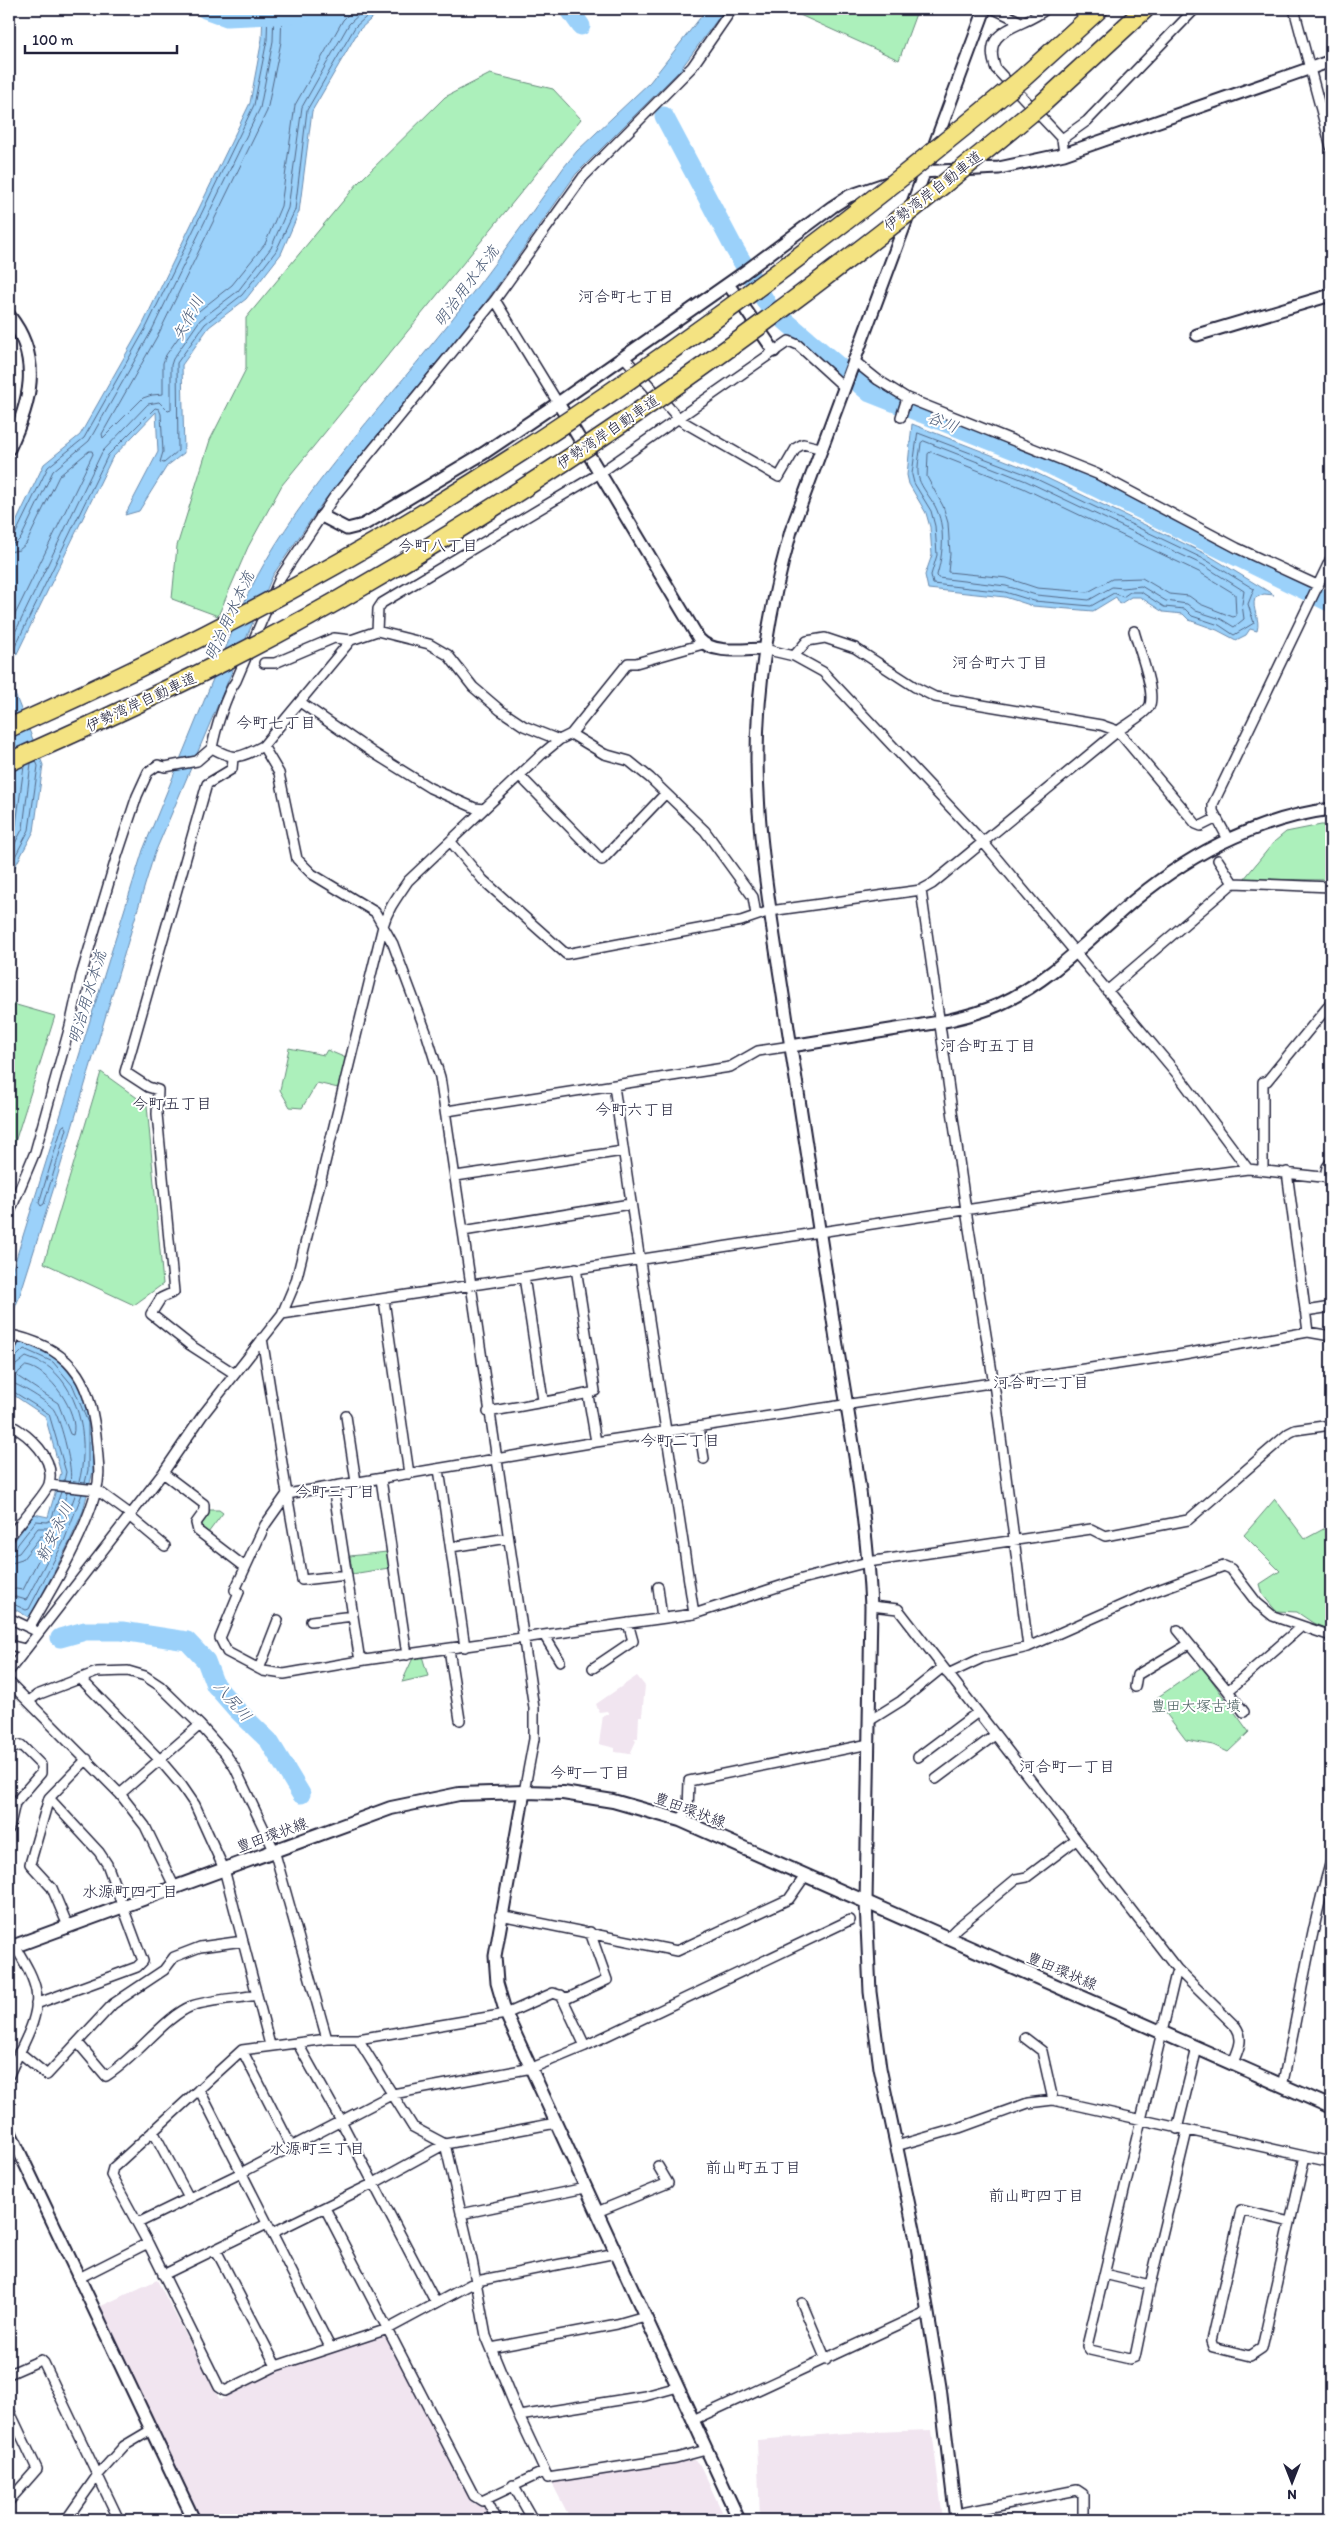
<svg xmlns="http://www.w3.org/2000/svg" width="1340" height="2529" viewBox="0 0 1340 2529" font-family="Itim,'Klee One',sans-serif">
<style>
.built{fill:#f1e5f0}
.green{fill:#acf0bb;stroke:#67897b}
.water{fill:#9bd1fa;stroke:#6b8bae}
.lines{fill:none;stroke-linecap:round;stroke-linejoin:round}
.shore{stroke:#526887;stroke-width:1}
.river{stroke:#9bd1fa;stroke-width:19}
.minor-casing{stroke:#22223b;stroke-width:12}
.tertiary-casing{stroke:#22223b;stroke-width:15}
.secondary-casing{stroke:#22223b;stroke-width:16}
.motorway-casing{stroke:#22223b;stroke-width:21}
.minor{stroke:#fff;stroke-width:9}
.tertiary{stroke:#fff;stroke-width:11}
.secondary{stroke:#fff;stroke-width:12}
.motorway{stroke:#f4e382;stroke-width:18}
.motorway-bridge-casing{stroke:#22223b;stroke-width:21;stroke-linecap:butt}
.motorway-bridge{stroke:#f4e382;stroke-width:18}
.labels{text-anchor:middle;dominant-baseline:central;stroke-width:4;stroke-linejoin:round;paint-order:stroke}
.street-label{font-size:15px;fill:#22223b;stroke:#fff}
.park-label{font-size:15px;fill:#4b6061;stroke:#fff}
.water-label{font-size:16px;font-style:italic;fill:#465774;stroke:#fff}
.neighbourhood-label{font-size:16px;fill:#22223b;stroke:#fff}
</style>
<rect width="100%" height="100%" fill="#fff"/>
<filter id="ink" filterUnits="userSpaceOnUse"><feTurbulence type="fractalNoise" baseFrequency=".02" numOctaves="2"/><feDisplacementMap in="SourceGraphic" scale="10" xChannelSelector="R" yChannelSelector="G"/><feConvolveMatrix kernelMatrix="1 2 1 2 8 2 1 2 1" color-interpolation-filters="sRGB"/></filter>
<g filter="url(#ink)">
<path class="built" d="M637 1676 645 1686 642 1716H639L638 1738 634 1739 636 1741 630 1754 615 1752V1748L599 1744 603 1715 609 1714 607 1711 599 1712 596 1704Z
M157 2280 220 2400 278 2371 384 2335 389 2338 473 2503 485 2508 492 2520H200L99 2307Z
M932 2430 943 2520H760L757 2440 845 2433Z
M681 2460 682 2462 695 2460 699 2463 726 2520H571L552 2483Z"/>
<path class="green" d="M791 9H915L917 11 899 60 791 11Z
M490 74 553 89 581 119 282 485 248 547 218 616 172 599 177 546 210 440 246 369V318L358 183 445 97Z
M1321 825H1331V880L1244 879 1274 842 1286 832Z
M13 1004 55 1016 9 1161V1015Z
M289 1048 324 1055 327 1050 346 1058 338 1088 317 1083 302 1108 290 1107 280 1090Z
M101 1072 147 1105 163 1284 134 1305 44 1263Z
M1275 1499 1305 1539 1331 1525V1631L1313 1623 1297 1612 1276 1611 1263 1595 1260 1584 1280 1571 1244 1535Z
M209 1510H219L223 1513 208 1533 203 1528 202 1524 209 1515Z
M387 1552 389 1568 352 1574 350 1556Z
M422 1656 428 1676 402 1682 413 1658Z
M1202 1667 1249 1732 1228 1752 1213 1745 1186 1740 1155 1699Z"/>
<path class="water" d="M263 9H382L359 30 312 111 299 212 281 254 246 299 209 327 182 365 184 453 167 466 139 511 125 515 158 452 156 412 112 458 9 670V537L44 464 80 435 143 324 250 103 262 39Z
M707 9H725L680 70 576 174 485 303 323 502 273 575 154 855 56 1181 19 1298 9 1321V1281L143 850 247 596C292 504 364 427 428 349 476 291 520 229 564 167L577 151 650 82Z
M912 424 1030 470 1208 555 1274 595 1264 594 1255 598C1251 610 1261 618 1257 631L1250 629 1246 635 1236 640 1217 630 1189 620 1183 614 1163 612 1140 597H1131L1120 604 1116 597 1093 611 1033 606 1005 597 928 589 925 575 932 555 930 527 926 513 909 484 907 475Z
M9 679 43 765 34 831 9 878Z
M20 1342 57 1358 77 1383 93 1421V1471L83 1511 69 1543 30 1618 9 1606V1548L34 1514 48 1517 61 1473 45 1416 9 1392V1358Z"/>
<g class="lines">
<path class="shore" d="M282 9 281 42 267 111 159 333 102 434 103 438 143 398 152 395 163 394V363L166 355 195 314 232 285 265 244 281 206 295 105 343 20 354 9
M918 433 1028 475 1206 560 1254 589 1248 604 1254 623 1234 635 1219 625 1192 616 1185 609 1164 607 1141 592H1130L1123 597 1114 593 1091 606 1034 601 1005 592 933 584 931 575 937 555 935 526 931 511 914 483 912 475Z
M924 441 1026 481 1203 565 1244 591 1242 604 1244 619 1234 627 1221 619 1196 611 1187 604 1166 601 1141 586 1123 588 1112 587 1089 600 1036 595 1006 586 938 578 937 575C943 554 946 527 935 506 930 497 922 488 919 479 916 469 920 454 921 443Z
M931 452 1023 488 1199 572 1235 594 1236 616 1233 617 1200 604 1189 596 1169 594 1142 578 1112 579 1088 592 1037 588 1007 578 948 572 950 554 948 523 943 506 927 477 928 454Z
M9 538 15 535 48 467 84 438 147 326 254 105 267 40 268 9
M9 544 16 543 21 538 53 471 89 441 152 330 260 108 273 41 274 9
M9 552 19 550 26 544 59 476 89 451H92L93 454 9 627
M9 645 102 452 148 404 159 402 168 411 171 410V365L173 359 200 320 238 291 271 248 288 208 302 107 349 24 365 9
M9 659 108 455 155 408 159 409 161 414 163 452 160 462 164 463 178 451 177 363 205 324 242 295 276 251 295 210 307 110 355 27 375 9
M9 839 16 825 24 766
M9 855 23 828 31 763
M9 868 29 830 38 766 36 761
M65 1125 67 1129 44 1204 41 1206 39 1203 62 1127Z
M9 1360 14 1359 24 1349 53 1362 73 1386 88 1423V1470L85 1483
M9 1366 16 1365 26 1357C33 1360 44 1363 50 1368 82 1394 89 1445 79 1482
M26 1366C49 1369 80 1413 73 1435L70 1434 58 1403 17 1376 18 1373Z
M9 1382C17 1383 50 1403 54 1410 61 1421 74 1471 70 1482
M9 1389 49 1414 66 1472 64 1481
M9 1550 15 1548 36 1521 47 1522 51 1520 61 1492
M9 1556 19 1553 38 1528H49L56 1524 67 1493
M9 1564 22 1560 41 1536 50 1537 23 1590 9 1588
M9 1595 26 1600 59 1538 76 1493
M9 1602 26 1610 29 1609 64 1541 82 1494"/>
<path class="river" d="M205 9 227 17 297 14 320 9
M569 9 581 26
M664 116 734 248 769 307 870 393 1042 461 1331 603
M60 1638 85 1631H122L187 1641 206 1661 215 1685 236 1709 269 1741 301 1794"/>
<defs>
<path id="minor" d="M994 9 1021 22
M1046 9C1024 29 979 26 996 69L1062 139 1064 154
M1294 9 1331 147
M1062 139 1087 121 1195 9
M495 300 558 403
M624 357 680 420 779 477 796 448 803 444 820 448
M853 360 878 380 907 398 1097 474 1237 548 1317 585
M901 417 907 398
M377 631 378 609 382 603 600 473 789 341 798 345 843 386
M764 649 794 656 823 672 983 842 1178 1075 1248 1169
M794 656 807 641 825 638 855 648 915 687 935 697 1101 725 1118 731C1127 724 1143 716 1149 707 1157 694 1138 647 1134 631
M264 663H275L334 638 351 640
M300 702 372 752 430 788 475 808 484 809
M571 734 604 754 629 761 650 778 705 831 753 897 756 915
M263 746 279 773 297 859 312 874 375 912 393 944 426 1032 440 1077 534 1708V1739L524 1792
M212 748C215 731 226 694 236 681L280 578 334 497 495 300 583 177 692 67 732 9
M233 758 232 769 207 784 125 1072 148 1087 158 1090 157 1114 174 1292 161 1298 151 1314 190 1345 235 1374
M520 776 602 860 665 794
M1228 839 1213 811V804L1331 558
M451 842 483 880 566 954 741 921 770 911 921 890 932 884 1118 731 1196 824 1201 826 1217 818
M1218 860 1233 883 1331 887
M921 890 966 1210 995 1391 1028 1647
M1107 991 1233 883
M614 1086C639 1262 668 1437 694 1614
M447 1111 730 1067 758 1051 791 1046
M1263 1170V1082L1267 1081 1331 1003
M1287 1172 1308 1332
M456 1176 623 1151
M1325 1176 1327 1167 1331 1162
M9 1214 35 1152 70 1026 81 976 115 862 137 796 148 772 158 765 165 767 197 761 212 748C235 761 240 758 263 746L351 640 377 631 429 644 448 655 473 687 500 710 524 726 559 740
M463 1231 630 1204
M524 1277 543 1400
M384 1300 409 1474
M1305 1311 1331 1307
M282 1314 1142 1183 1248 1169 1331 1178
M262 1338 287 1494 596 1442 1178 1355 1308 1332 1331 1336
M9 1350 16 1336C77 1351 92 1387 97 1445 98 1461 101 1476 96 1491 84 1536 53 1587 29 1628
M588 1395 596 1442
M488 1412C503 1409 590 1395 595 1391L576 1268
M346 1416 356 1482
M9 1424C29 1435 56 1458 49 1484 47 1492 16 1528 9 1537
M699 1427 704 1459
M439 1469 465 1647
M163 1473 204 1504V1512L196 1523 198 1531 245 1567
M381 1479 407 1655
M49 1485 97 1490 130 1514
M333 1486 359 1655 365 1660 694 1614 802 1579 868 1562 1091 1529 1105 1536 1188 1520 1289 1433 1295 1430 1331 1425
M287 1494 265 1525 235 1590 239 1592 220 1638 227 1652 263 1671 284 1674 365 1660
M287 1494 302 1580 347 1575
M129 1516 165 1546
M451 1547 508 1538
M658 1587 662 1618
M871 1606 898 1609 1177 1969 1236 2027C1245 2040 1237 2052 1232 2065
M9 1618 34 1630
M311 1621 353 1616
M1178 1630 1228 1691 1302 1626
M544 1635 560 1661
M9 1645 25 1649
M449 1649 460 1720
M593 1668 633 1641 628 1623
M259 1669 278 1620
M9 1671 163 1473 202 1416 282 1314 296 1281 383 926C388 908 398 896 408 881L542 754 559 740 571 734 628 663H636L703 644
M948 1674 982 1658 1028 1647 1147 1594 1224 1566 1231 1569 1257 1603 1273 1616 1331 1636
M80 1678 159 1759 182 1786 195 1805 224 1869 270 2045
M9 1682 120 1794 145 1826 174 1886
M1135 1687 1137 1675 1189 1644
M1228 1691 1244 1712
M29 1701 37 1695 97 1672 128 1671 145 1676 160 1686 200 1725 225 1753 235 1768 274 1850 327 2039
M869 1721 901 1701 943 1667
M9 1750 21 1745 41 1765V1773L15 1803 9 1829
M918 1757 978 1712
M936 1779 995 1735
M120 1794 200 1725
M680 1820 688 1810 689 1781 869 1744
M500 1915 677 1951 789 1899 805 1876
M68 1926 52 1888 30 1864 49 1798 87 1759
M590 1932 607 1980 568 1998 553 1993 506 2014 358 2039H327L242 2050 113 2168 111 2175 148 2243 219 2387 225 2391 276 2366 388 2329 477 2281 616 2253
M946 1939 957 1928 1016 1879 1027 1877 1076 1840
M1177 1969 1087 2346 1090 2350 1130 2359 1135 2357 1150 2285 1187 2131
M561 1995 585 2046
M36 2004 137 1967 143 1961 107 1864 99 1852 49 1798
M1025 2038 1042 2051 1053 2100
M358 2039 413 2127 445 2144 472 2260 486 2336 519 2416 548 2478 676 2458 706 2450
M78 2043 106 2076C135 2059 165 2016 192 2006 212 1999 236 1999 257 1995
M298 2044 341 2121 436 2303
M242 2050 291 2146
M19 2052 47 2075 113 2004 164 1970 174 1957 200 1947 243 1941
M9 2075C19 2050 41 2019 36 1991 33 1975 23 1960 15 1946
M1282 2086C1299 2012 1309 1935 1331 1861
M199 2089 330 2347
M1177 2129 1197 2048
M153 2131 189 2198
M896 2146 959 2128 1028 2103 1053 2100 1331 2162
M325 2208 474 2496 482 2501 543 2472
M597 2212 668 2183 658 2166
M461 2214 585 2188
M1290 2222 1241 2210 1211 2341 1213 2347 1250 2356 1262 2348 1305 2156
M138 2223 241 2173 393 2094 532 2068 585 2046 850 1920
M272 2233 374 2183 445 2144 556 2123
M216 2250 276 2366
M1104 2274 1150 2285
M163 2275 267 2224
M79 2278 148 2243
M802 2303 826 2360
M491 2348 617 2324 645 2316
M9 2374 41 2360 44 2363 119 2520
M9 2410 37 2469 9 2501
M519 2416 645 2396 678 2387
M693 2420 928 2311
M513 2485 533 2520
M486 2499 497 2520
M956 2514 1077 2490 1083 2494V2520
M66 2520 97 2476 124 2446 151 2430"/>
<path id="tertiary" d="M920 172 999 168 1064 154 1331 61
M728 284 774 351
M1197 335 1331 295
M558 403 699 639C713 655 745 649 764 649
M322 516 347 529 363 525 377 517 484 453 558 403 742 274 832 207 849 196 890 182
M791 1046C828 1040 866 1034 903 1028 935 1023 968 1018 998 1005 1047 983 1084 944 1124 909 1182 858 1253 819 1331 809
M524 1792 495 1956 497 1983 506 2014 739 2520
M9 2130 194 2520
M956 2520 940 2387 915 2234 880 2068 870 1992 866 1903 871 1606C867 1521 852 1436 838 1352 821 1244 805 1136 788 1028 775 939 757 848 757 757 757 680 770 605 791 531L985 9"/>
<path id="secondary" d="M9 316C43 359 30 404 9 448
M9 1948 391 1808 459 1794 524 1792 563 1793 613 1801 680 1820 1331 2107"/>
<path id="motorway" d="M1023 78 1099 9
M1043 103 1145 9"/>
</defs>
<use href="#minor" class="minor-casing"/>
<use href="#tertiary" class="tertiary-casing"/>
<use href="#secondary" class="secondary-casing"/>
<use href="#motorway" class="motorway-casing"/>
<use href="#minor" class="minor"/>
<use href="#tertiary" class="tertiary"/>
<use href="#secondary" class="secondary"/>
<use href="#motorway" class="motorway"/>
<defs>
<path id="motorway-bridge" d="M9 728C151 665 291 594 424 513 635 385 834 236 1023 78
M9 762C131 708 253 651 368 583 607 445 831 280 1043 103"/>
</defs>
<use href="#motorway-bridge" class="motorway-bridge-casing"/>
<use href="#motorway-bridge" class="motorway-bridge"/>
</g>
</g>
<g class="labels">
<g class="street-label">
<text transform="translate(933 191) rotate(-38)">伊勢湾岸自動車道</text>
<text transform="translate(608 432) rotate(-34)">伊勢湾岸自動車道</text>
<text transform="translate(141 702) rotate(-25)">伊勢湾岸自動車道</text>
<text transform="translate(690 1810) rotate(20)">豊田環状線</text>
<text transform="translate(272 1835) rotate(-20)">豊田環状線</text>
<text transform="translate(1062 1971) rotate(23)">豊田環状線</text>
</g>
<g class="park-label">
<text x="1196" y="1706">豊田大塚古墳</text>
</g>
<g class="water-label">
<text transform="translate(466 286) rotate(-53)">明治用水本流</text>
<text transform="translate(188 318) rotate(-62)">矢作川</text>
<text transform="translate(943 422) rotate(22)">谷川</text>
<text transform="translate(229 616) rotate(-65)">明治用水本流</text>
<text transform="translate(87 997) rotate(-73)">明治用水本流</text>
<text transform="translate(54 1532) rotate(-64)">新安永川</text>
<text transform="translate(233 1701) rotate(49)">八尻川</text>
</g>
<g class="neighbourhood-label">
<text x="626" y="296">河合町七丁目</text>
<text x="438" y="545">今町八丁目</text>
<text x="1000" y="662">河合町六丁目</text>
<text x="276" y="722">今町七丁目</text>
<text x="988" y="1045">河合町五丁目</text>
<text x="172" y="1103">今町五丁目</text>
<text x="635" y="1109">今町六丁目</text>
<text x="1041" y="1382">河合町二丁目</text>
<text x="680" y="1440">今町二丁目</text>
<text x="335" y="1491">今町三丁目</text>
<text x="1067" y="1766">河合町一丁目</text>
<text x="590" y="1772">今町一丁目</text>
<text x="130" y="1891">水源町四丁目</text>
<text x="317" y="2148">水源町三丁目</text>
<text x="753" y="2167">前山町五丁目</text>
<text x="1036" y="2195">前山町四丁目</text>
</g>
</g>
<rect width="1340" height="2529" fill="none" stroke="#fff" stroke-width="30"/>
<rect x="15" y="15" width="1310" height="2499" fill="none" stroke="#22223b" stroke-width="2" filter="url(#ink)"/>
<g transform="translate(1292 2482) rotate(180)" stroke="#ffffff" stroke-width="4" paint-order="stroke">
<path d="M0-4L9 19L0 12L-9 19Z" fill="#22223b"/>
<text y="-8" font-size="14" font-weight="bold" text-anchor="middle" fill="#22223b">N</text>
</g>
<path d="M25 45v8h152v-8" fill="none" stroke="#22223b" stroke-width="2.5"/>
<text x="32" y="45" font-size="15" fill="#22223b" stroke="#ffffff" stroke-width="4" paint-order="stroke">100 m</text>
</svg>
